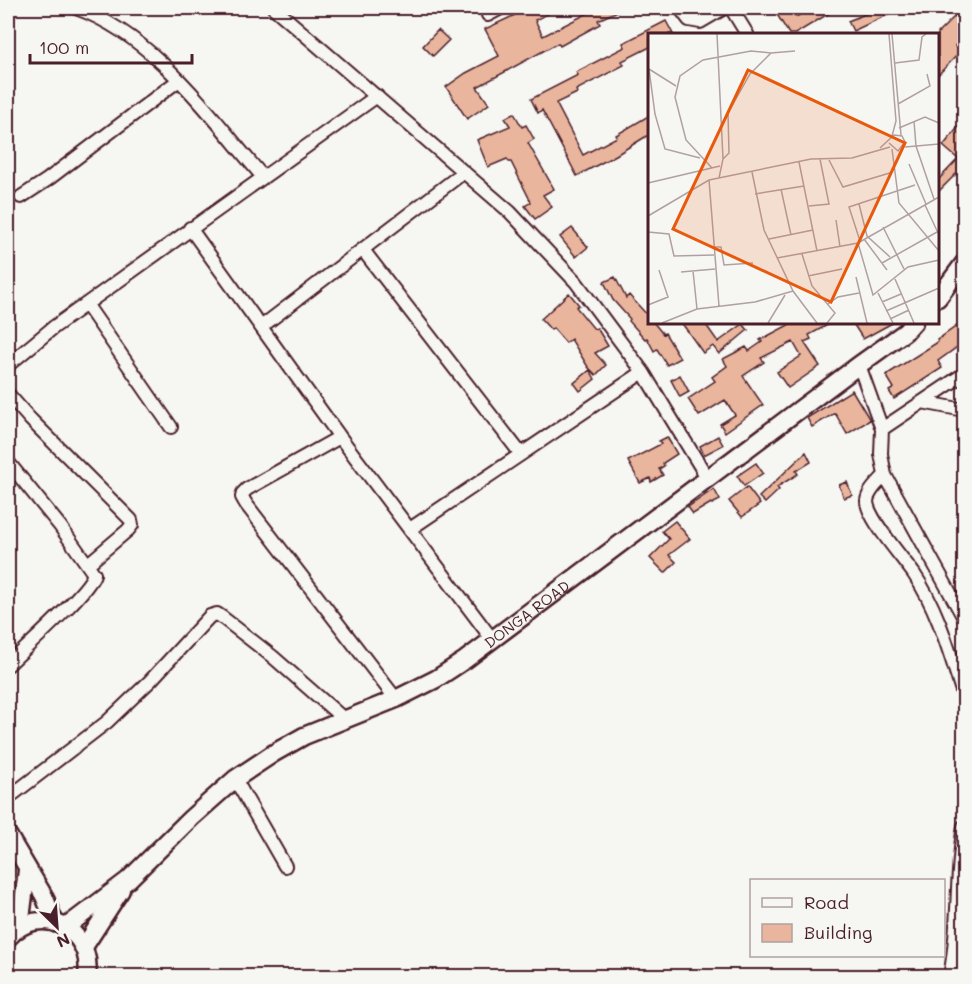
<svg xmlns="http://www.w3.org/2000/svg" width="972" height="984" viewBox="0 0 972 984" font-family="Mali,sans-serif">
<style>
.building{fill:#e9b59c;stroke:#4a1f2b;stroke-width:1.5}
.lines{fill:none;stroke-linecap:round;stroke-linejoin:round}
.street-casing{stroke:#4a1f2b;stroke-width:16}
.secondary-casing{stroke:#4a1f2b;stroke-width:21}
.street{stroke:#f6f6f2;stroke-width:12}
.secondary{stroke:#f6f6f2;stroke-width:16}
.labels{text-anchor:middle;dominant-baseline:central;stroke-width:4.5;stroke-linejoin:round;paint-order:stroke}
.street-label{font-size:15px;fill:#4a1f2b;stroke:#f6f6f2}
.inset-road{fill:none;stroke:#b1a0a2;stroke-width:1.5}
.view{fill:#e8590c;fill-opacity:0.15;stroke:#e8590c;stroke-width:3}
.inset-edge{fill:none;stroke:#4a1f2b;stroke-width:3}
</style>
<rect width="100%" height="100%" fill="#f6f6f2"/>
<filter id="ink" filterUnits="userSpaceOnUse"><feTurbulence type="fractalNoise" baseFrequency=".0167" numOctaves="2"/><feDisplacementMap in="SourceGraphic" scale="12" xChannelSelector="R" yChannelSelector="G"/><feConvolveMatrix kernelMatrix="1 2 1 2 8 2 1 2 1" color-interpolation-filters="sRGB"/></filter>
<g filter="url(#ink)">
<path class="building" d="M530 8H560L535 20 543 36 598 8H624L598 20 600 24 560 46 558 43 477 87 489 104 467 119 446 87 466 73 499 56 485 29Z
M773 8H791L796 17 812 8H838L795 34H789Z
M880 8H902L853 31 848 21Z
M963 8H964V36L955 46 961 51 938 75V33Z
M666 21 673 34H650V47L622 61 624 65 576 90 577 93 556 103 583 155 617 137 616 135 650 115V134L616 155 577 176 542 110 538 113 531 99 578 75 576 72 625 47 623 43Z
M438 30 449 40 433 56 423 46Z
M514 113 522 127 526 125 534 139 528 143 554 189 543 195 552 207 535 219 525 206 531 202 511 162H509L507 159 488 167 477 140 510 126 505 118Z
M964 120V181L956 174 938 192V180L958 159 943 146Z
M572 228 588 247 576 257 560 237Z
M615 277 626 298 629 295 650 318V322H653L663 334 665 333 680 358 667 365 657 349 654 351 647 338 645 339 629 321 630 319 613 300 604 282Z
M569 293 579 305 576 307 594 329 597 328 608 346 595 353 606 365 596 375 588 367 571 339 566 343 553 328 551 330 541 319Z
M964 321V342L938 361 942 368 894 399 889 391 894 388 886 375 938 342 937 340Z
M681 322H704L718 342 743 324 748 330 719 354 713 346 703 353Z
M794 322H833L809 335 811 339 804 342 820 366 788 388 777 372 801 356 793 342 761 358 764 362 743 376 763 405 725 432 720 424 735 415 725 400 699 416 688 399 715 381 712 377 727 366 723 359 746 347 749 351 762 342 760 340Z
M852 322H894L863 339Z
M590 370 595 379 580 391 574 383Z
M680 375 689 392 680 397 671 380Z
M852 390 870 420 847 434 835 413 812 427 807 418Z
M718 436 723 445 704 455 700 446Z
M667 437 677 454 663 463 664 466 659 469 663 475 651 482 650 478 640 483 628 461 661 444 659 441Z
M806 452 811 462 796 471 798 474 777 487 779 490 765 503 759 497Z
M756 463 763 473 744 486 737 476Z
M847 482 852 495 844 498 839 485Z
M747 487 760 504 742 517 729 501Z
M714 489 720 500 712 504 711 503 693 514 688 507Z
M675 521 690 539 669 555 676 562 665 573 650 558 669 539 662 531Z"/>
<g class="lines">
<defs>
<path id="street" d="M76 8C155 36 210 116 263 177
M274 8 510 212 576 282 643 372 708 479
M680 8 689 20 700 22 724 8
M731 8 747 34
M488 15 501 8
M21 197 47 180 179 80
M190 228 340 437 492 639
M363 250 521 454
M86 304 171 427
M261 327 464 172
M8 365 54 327 377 96
M859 365 882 429 881 454 885 475 964 618
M8 394 30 419 131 520 132 525 128 530 88 564
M922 402 964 410
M882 429 964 374
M340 437 247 489 243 493 242 497 246 504 396 699
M8 462 60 526 94 574C88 593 25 648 8 665
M885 475C879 482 868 491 867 501 867 518 903 558 914 574 939 611 950 655 964 697
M410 529 643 372
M235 779 285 866
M8 798 107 722 150 681 210 616 217 614 223 618 273 657 345 720
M950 976C960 927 955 876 964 826"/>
<g id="secondary">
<path d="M938 298 964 263"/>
<path d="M8 835 44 896 55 923"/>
<path d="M20 927 27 870"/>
<path id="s1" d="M66 927 128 880 191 818 235 779 274 753 304 736 396 699 436 679 465 660 859 365 905 332 914 322"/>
<path d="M8 938C40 901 94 929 87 976"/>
<path d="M84 947 121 890"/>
</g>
</defs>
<use href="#street" class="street-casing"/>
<use href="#secondary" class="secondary-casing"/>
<use href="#street" class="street"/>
<use href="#secondary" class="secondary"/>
</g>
</g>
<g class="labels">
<g class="street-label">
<text stroke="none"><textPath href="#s1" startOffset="562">DONGA ROAD</textPath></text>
</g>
</g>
<g transform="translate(648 33)">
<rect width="291" height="291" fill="#f6f6f2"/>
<path class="inset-road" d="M69 1 75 126 71 145M241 1 248 88 244 103M244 1 253 102M247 30 271 27 274 4 278 1M1 36 7 81 17 116 52 125M1 36 28 53M250 71 282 53 279 41M266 88 268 113 286 166M251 95 277 84 291 90M257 114 291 111M232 115 246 102 254 103 257 109 250 118 241 110M244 116 251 170 291 218M75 126 81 120 80 80 102 41 123 20 147 18M181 127 195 154 245 139M151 129 169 218M261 131 278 171M64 135 38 107 27 64 32 43 55 27 103 18 123 20M104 139 116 197 145 258 169 290M61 147 71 273M0 150 72 133M133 156 143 202M107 161 156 153M211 171 219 203 242 224M277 172 291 202M161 173 181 171 172 126M0 183 61 147 163 126 204 125 242 114M188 187 192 214M235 194 256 236M0 199 21 201 26 223 66 222M121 206 165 197M216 206 239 237M212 208 201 174 267 152M210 210 225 262 260 234 291 227M65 214H73L76 232 105 230M154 221 164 253 187 280 179 290M129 225 210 210 291 164M234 230 289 199M45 238 49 276M33 239 67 236M160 243 194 236M208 244 219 290M247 246 266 290M230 260 245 290M234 269 253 261M180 271 190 264 211 260M0 272 20 264 11 237M238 278 291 255M242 286 261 277M14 290 49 276 107 269 145 258M120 290 137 262"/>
<path class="view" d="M100 37 257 110 183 269 25 196Z"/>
<rect width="291" height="291" class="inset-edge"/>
</g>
<rect width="972" height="984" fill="none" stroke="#f6f6f2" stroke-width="30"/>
<rect x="15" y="15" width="942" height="954" fill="none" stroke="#4a1f2b" stroke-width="2" filter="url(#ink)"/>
<rect x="750" y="879" width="195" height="78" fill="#f6f6f2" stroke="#b1a0a2" stroke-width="1.5"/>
<rect x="762" y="898" width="30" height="9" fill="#f6f6f2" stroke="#b1a0a2" stroke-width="1.5"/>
<text x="804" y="909" font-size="18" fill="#4a1f2b">Road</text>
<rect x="762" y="924" width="30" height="18" fill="#e9b59c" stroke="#b1a0a2" stroke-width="1.5"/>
<text x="804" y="939" font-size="18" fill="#4a1f2b">Building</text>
<g transform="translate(57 927) rotate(155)" stroke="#f6f6f2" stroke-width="4.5" paint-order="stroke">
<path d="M0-4.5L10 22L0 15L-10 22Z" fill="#4a1f2b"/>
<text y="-9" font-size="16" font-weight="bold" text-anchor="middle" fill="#4a1f2b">N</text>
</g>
<path d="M30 54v9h162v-9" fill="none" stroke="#4a1f2b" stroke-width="3"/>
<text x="39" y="54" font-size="18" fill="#4a1f2b" stroke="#f6f6f2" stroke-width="4.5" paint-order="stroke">100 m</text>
</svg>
